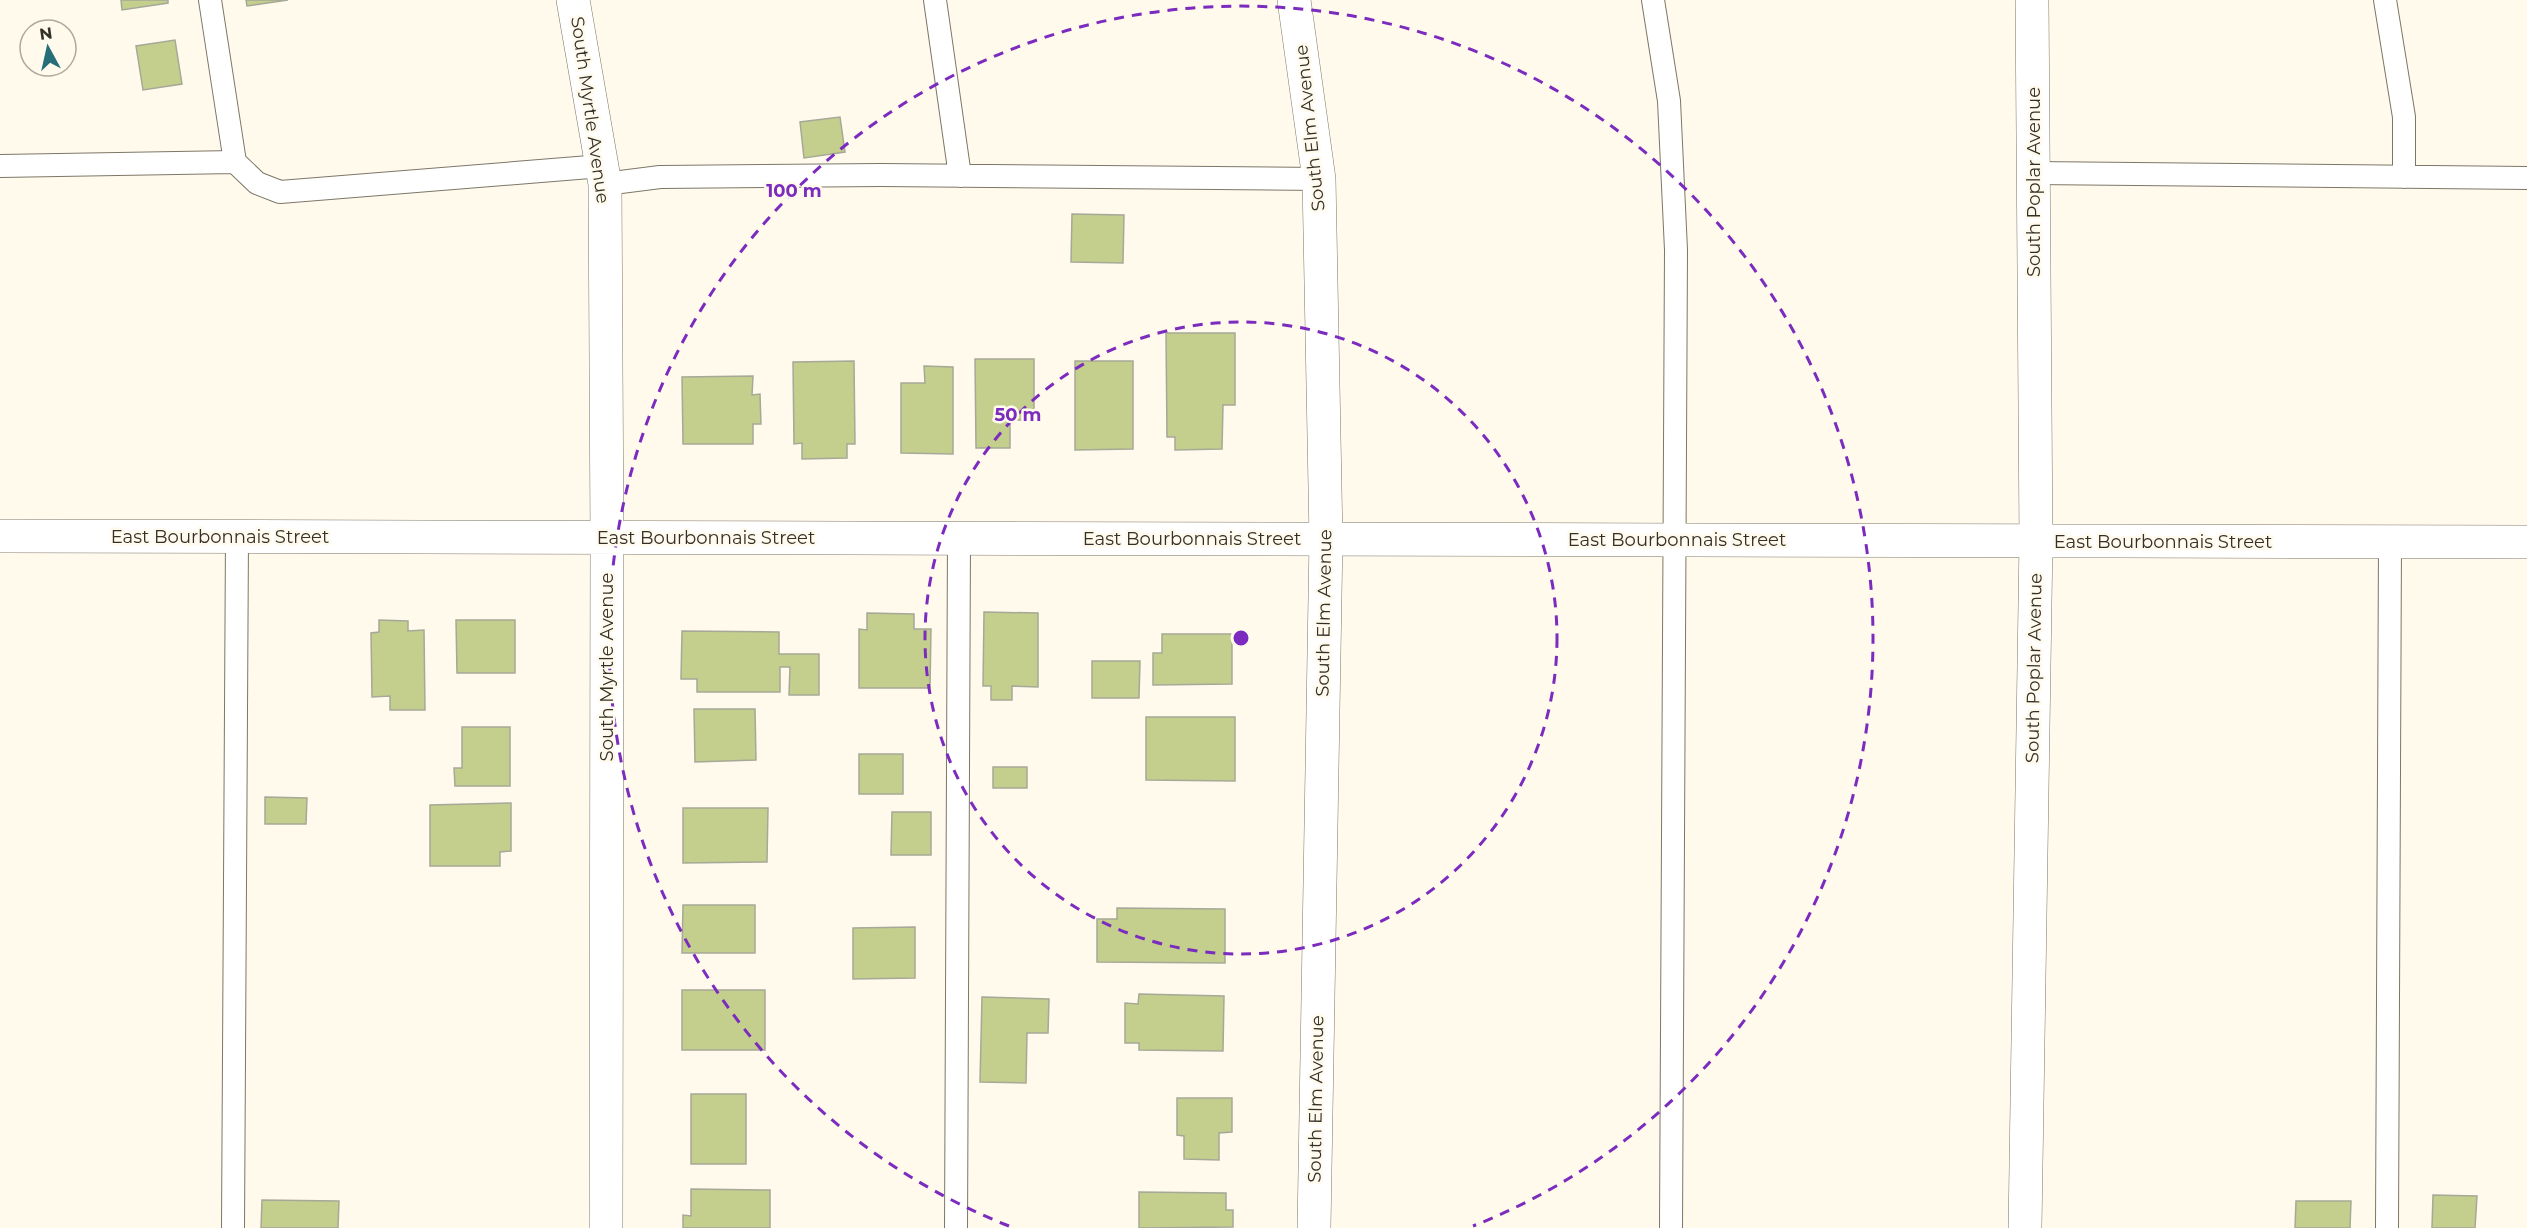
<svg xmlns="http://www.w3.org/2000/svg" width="2527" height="1228" viewBox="0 0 2527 1228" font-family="Montserrat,sans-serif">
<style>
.building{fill:#c4ce8d;stroke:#a6a998;stroke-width:1.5}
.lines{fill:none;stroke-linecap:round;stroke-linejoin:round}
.lane-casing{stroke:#7c7767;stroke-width:24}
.street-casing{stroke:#7c7767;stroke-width:34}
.secondary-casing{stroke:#7c7767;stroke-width:34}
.lane{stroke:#fff;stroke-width:22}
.street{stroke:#fff;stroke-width:33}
.secondary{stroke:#fff;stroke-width:33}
.ring{fill:none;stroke:#7b2cbf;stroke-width:3;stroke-dasharray:10 8}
.labels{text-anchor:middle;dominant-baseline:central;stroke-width:5;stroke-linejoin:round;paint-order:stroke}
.street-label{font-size:18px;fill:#323029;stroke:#fffaec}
.centre{fill:#7b2cbf;stroke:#fffaec;stroke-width:3}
.ring-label{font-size:18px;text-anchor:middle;font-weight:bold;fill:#7b2cbf;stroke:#fffaec;stroke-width:5;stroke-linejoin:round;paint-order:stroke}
</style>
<rect width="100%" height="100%" fill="#fffaec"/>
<path class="building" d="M121 0H168V3L122 10Z
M246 0H288L247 6Z
M175 40 182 84 143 90 136 46Z
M840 117 845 152 804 158 800 122Z
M1072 214 1124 215 1123 263 1071 262Z
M1166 333H1235V405H1223L1222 449 1175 450V437H1167Z
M975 359H1034V420H1010V448H976Z
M854 361 855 444H847V458L802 459V443L794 444 793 362Z
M1075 361H1133V449L1075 450Z
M924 366 953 367V454L901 453V383H925Z
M753 376 752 395 760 394 761 424H753V444H683L682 377Z
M984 612 1038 613V687L1012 686V700H991V686H983Z
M867 613 914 614V629H931L930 688H859V629L867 630Z
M379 620 408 621V631L424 630 425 710H390V696L372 697 371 633 379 632Z
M456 620H515V673H457Z
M682 631 779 632V654H819V695H789L790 667H780V692H697V679H681Z
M1162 634H1232V684L1153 685V653H1162Z
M1092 661H1140L1139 698H1092Z
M694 709H755L756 760 695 762Z
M1146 717H1235V781L1146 780Z
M462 727H510V786H455L454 768H462Z
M859 754H903V794H859Z
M993 767H1027V788H993Z
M265 797 307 798 306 824H265Z
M511 803V851L500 852V866H430V805Z
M683 808H768L767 862 683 863Z
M892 812H931V855H891Z
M683 905H755V953H682Z
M1117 908 1225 909V963L1097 962V919H1117Z
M915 927V978L853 979V928Z
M682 990H765V1050H682Z
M1139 994 1224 996 1223 1051 1139 1050V1043H1125V1003L1138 1004Z
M982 997 1049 999 1048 1033H1027L1026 1083 980 1082Z
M691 1094H746V1164H691Z
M1177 1098H1232V1132L1219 1133V1160L1184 1159V1136L1177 1135Z
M691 1189 770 1190V1228H683V1215L691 1216Z
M1139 1192 1226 1193V1210H1233V1227L1139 1228Z
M2433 1195 2477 1196 2475 1228H2432Z
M262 1200 339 1201 338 1228H261Z
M2296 1201H2351L2350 1228H2295Z"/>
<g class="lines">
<defs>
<path id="lane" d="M210 0 235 162
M935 0 960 176
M1653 0 1669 101 1676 250 1671 1228
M2385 0 2404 117V177
M0 166 235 162 257 183 280 192 602 166
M2034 173 2527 178
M605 184 660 177 881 175 1319 179
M233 1228 237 537
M956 1228 959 539
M2387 1228 2390 542"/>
<path id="street" d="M573 0 605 184 607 537 606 1228
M0 536 2527 542
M2025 1228 2036 541 2032 0"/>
<path id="secondary" d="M1294 0 1319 179 1326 539 1314 1228"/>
</defs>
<use href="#lane" class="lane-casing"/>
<use href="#street" class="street-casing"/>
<use href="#secondary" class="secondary-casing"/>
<use href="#lane" class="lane"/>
<use href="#street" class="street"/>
<use href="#secondary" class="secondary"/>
</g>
<g class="ring">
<circle cx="1241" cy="638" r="316"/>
<path d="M1009 1226A632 632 0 1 1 1473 1226"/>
</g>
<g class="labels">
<g class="street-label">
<text transform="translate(590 110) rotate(82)">South Myrtle Avenue</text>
<text transform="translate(1310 128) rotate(-96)">South Elm Avenue</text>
<text transform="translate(2034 182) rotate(-90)">South Poplar Avenue</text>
<text x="220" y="537">East Bourbonnais Street</text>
<text x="706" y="538">East Bourbonnais Street</text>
<text x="1192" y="539">East Bourbonnais Street</text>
<text x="1677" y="540">East Bourbonnais Street</text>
<text x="2163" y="542">East Bourbonnais Street</text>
<text transform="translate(1324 613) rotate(-89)">South Elm Avenue</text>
<text transform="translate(607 667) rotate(-90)">South Myrtle Avenue</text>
<text transform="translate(2034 668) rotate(-89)">South Poplar Avenue</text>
<text transform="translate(1316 1099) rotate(-89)">South Elm Avenue</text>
</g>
</g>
<circle cx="1241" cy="638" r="9" class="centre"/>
<g class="ring-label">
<text x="794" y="197">100 m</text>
<text x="1018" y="421">50 m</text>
</g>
<g transform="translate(48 48) rotate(352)"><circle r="28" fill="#fffaec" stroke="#ada99e" stroke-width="1.5"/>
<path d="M0-4.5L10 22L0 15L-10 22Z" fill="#266f7a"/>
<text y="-9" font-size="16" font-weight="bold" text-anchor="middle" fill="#323029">N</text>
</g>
</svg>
